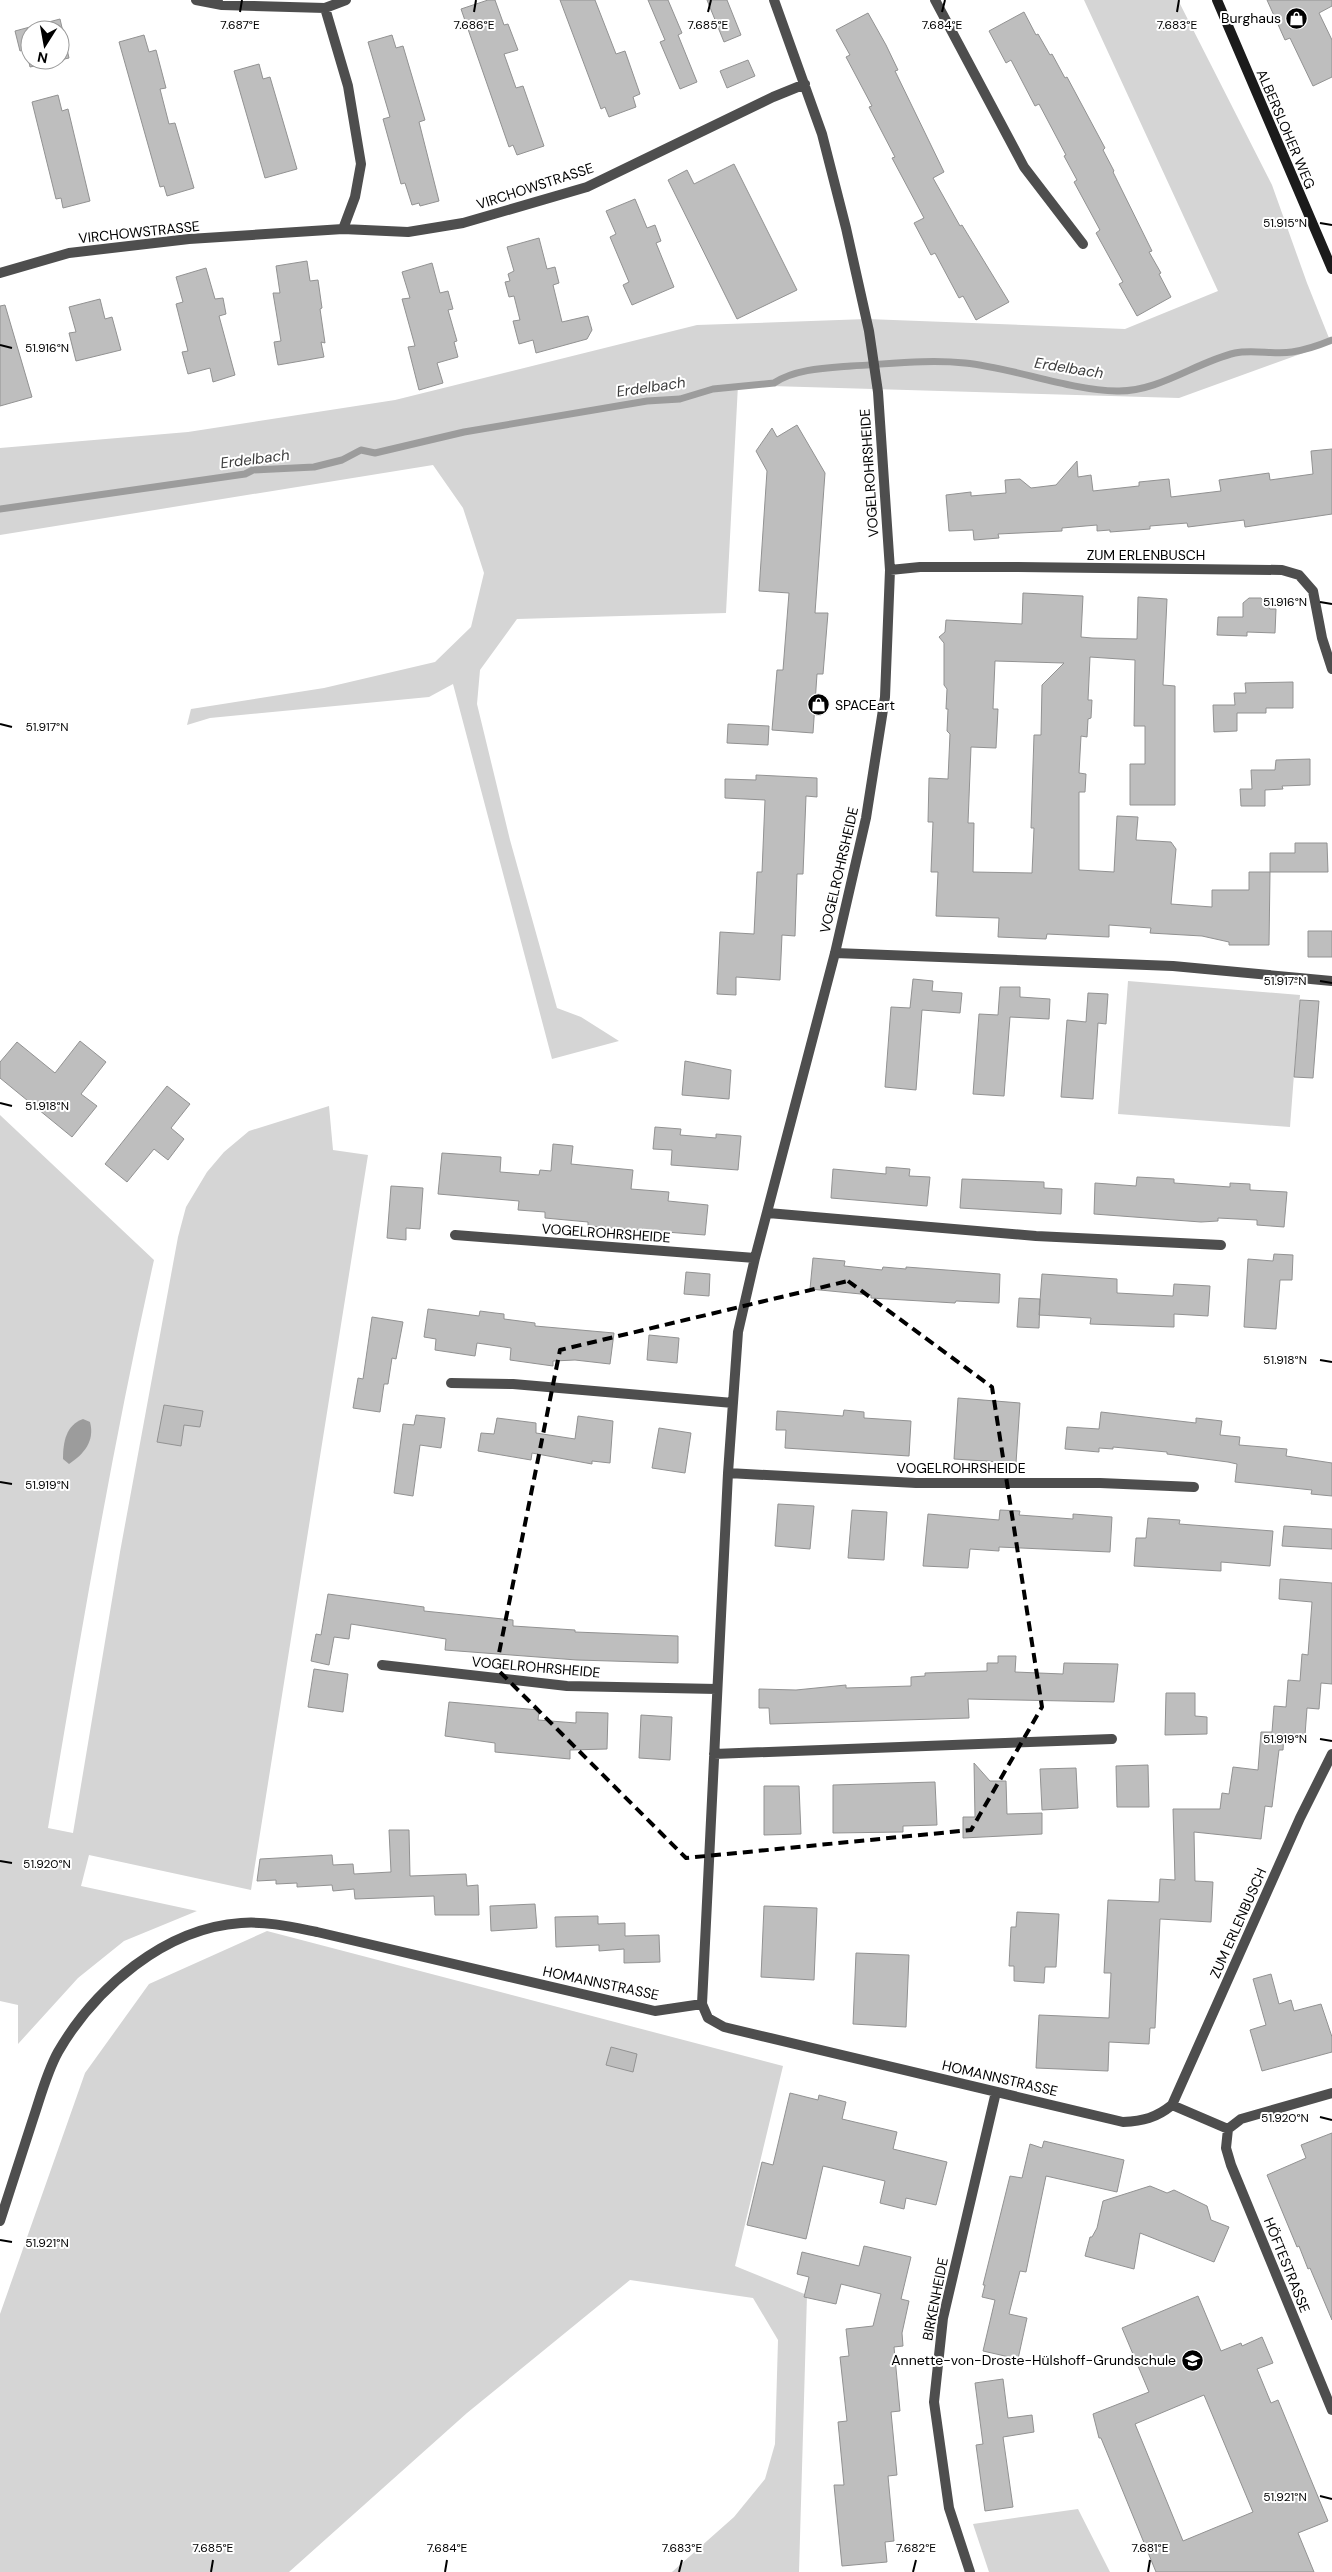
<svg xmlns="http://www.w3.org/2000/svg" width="1332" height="2572" viewBox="0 0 1332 2572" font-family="'DM Sans',sans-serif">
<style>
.green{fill:#d5d5d5}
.water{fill:#9c9c9c}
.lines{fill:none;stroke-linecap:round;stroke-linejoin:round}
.stream{stroke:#9c9c9c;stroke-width:7}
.building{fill:#bebebe;stroke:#929292;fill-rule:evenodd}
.street{stroke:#4e4e4e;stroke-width:10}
.secondary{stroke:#1b1b1b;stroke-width:10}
.marked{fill:none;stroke:#000;stroke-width:4;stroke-dasharray:10 6;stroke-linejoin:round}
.ticks{fill:none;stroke:#000;stroke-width:2}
.labels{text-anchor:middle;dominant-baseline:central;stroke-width:4;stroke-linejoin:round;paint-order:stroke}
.poi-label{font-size:14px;fill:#000;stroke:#fff;text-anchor:end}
.street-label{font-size:14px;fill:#000;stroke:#fff}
.water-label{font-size:15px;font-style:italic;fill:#3d3d3d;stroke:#fff}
.ticks-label{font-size:12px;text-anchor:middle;fill:#000;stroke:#fff;stroke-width:4;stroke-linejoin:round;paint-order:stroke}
</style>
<rect width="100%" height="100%" fill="#fff"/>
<path class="green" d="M1084 0H1178L1272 185 1307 283 1331 343 1179 398 738 385 726 613 517 619 480 670 477 704 510 840 557 1008 581 1017 619 1041 552 1059 453 684 429 697 210 718 187 725 191 709 324 688 435 662 471 627 484 573 463 508 433 465 0 535V448L188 432 395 400 697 325 867 319 1125 329 1218 291Z
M1128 981 1300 995 1290 1127 1118 1114Z
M329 1106 333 1150 368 1155 251 1890 89 1855 81 1886 197 1911 124 1941 78 1978 18 2044V2005L0 2001V1115L154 1260C112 1448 80 1638 48 1828L73 1833 120 1552 178 1237 186 1207 207 1172 224 1152 249 1131Z
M267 1931 783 2066 735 2266 807 2295 799 2572H672L734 2517 765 2479 775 2444 778 2340 753 2298 630 2280 467 2413 289 2572H0V2314L85 2073 149 1984Z
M1078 2509 1110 2572H989L973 2524Z"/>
<path class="water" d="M83 1419 90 1422C95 1441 84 1454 69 1464L63 1459C63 1442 66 1425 83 1419Z"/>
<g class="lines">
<path class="stream" d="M0 509 245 474 253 470 314 467 342 460 361 450 375 453 464 432 647 401 680 399 713 389 774 383C795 369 826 368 851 366 889 364 927 359 965 363 1014 368 1068 390 1117 391 1159 392 1196 362 1235 353 1253 349 1274 355 1292 352 1305 350 1320 345 1332 340"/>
</g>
<path class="building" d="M488 0H495L504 25 508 24 518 50 504 54 516 88 523 86 544 146 517 155 513 145 509 147 461 9Z
M560 0H595L616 54 625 51 640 94 633 97 636 107 609 117 605 107 601 109Z
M648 0H668L682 33 678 35 697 82 680 89 660 42 665 40Z
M707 0H727L741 35 724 42Z
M1267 0H1332V6L1319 13 1332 40V77L1313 86 1290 38 1285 40Z
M1024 12 1036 35 1038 34 1050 55 1052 54 1065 78 1067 77 1105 148 1103 150 1114 171 1113 172 1152 251 1149 252 1161 273 1159 274 1171 297 1137 316 1119 284 1123 282 1096 233 1100 230 1074 182 1077 180 1064 156 1066 155 1039 104 1035 106 1011 60 1006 63 989 31Z
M868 13 886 45 898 70 895 71 944 172 933 178 960 226 962 225 1009 302 976 320 963 296 959 298 935 253 931 255 914 223 924 218 892 158 895 157 869 107 872 106 846 57 850 55 836 30Z
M60 19 69 58 60 60V30H30V60H60L30 67 26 49 20 51 15 31Z
M144 35 149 52 156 50 166 88 160 89 169 124 175 123 194 188 167 196 164 186 160 187 119 42Z
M392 35 396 48 403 46 425 120 419 122 439 201 420 206 419 203 412 205 405 183 401 184 383 119 390 117 368 42Z
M748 60 755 76 727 88 720 71Z
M259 64 263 79 270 77 297 169 265 178 234 71Z
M58 95 62 111 68 109 90 201 63 208 61 198 56 199 32 102Z
M734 164 797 290 737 319 668 180 687 170 694 184Z
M635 199 647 228 655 225 661 241 656 243 674 287 632 305 623 285 629 282 610 237 616 234 606 211Z
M539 238 547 269 555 267 559 283 553 285 562 322 588 316 592 330 587 339 536 353 533 340 519 344 513 321 520 320 514 296 509 297 505 282 510 281 508 274 514 271 507 247Z
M307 261 310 281 318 280 322 308 320 309 325 343 321 342 324 357 278 365 274 342 281 341 273 293H280L276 266Z
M432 263 440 293 448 291 453 309 448 310 457 341 454 342 458 357 437 363 443 383 419 390 408 347 415 346 402 299 410 298 402 272Z
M206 268 215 299 223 298 226 314 219 316 235 375 213 382 210 368 188 374 182 352 188 351 176 304 183 302 176 277Z
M100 299 105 319 112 317 121 350 76 361 69 333 76 332 69 307Z
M5 305 32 397 0 406V306Z
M797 425 825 473 815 613H828L823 674H817L813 733 772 730 777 670H783L789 593 759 591 767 471 756 451 772 428 777 437Z
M1332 449V514L1245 527 1244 520 1188 527 1187 523 1150 526V529L1110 532V530L1097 531V525L1062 528V531L998 534 999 538 974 540 973 530 949 531 946 495 971 492V496L1006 493 1005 480 1020 479 1031 488 1056 485 1077 461 1078 477 1091 475 1093 491 1139 486V482L1169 479 1171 497 1221 491 1219 480 1269 473 1270 480 1313 474 1311 451Z
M1023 593 1083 596 1081 637 1092 638 1137 639 1138 597 1167 599 1163 685 1175 686V805H1130V764H1145V726H1134L1135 660 1090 657 1088 700H1092L1091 718 1088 719 1087 737 1081 736 1079 773 1086 774 1085 792H1079V870L1114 872 1117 816 1138 817 1136 840 1171 842 1176 849 1171 904 1212 907V890H1249V872H1270L1269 945H1229V942L1202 936 1150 933 1151 928 1109 925V937L1047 934 1046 939 998 937 999 918 936 916 938 872H931L933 822H928L929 778 948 779 950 734 947 731 948 709H946L947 689 944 685V643L939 637 945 632 946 620 1022 624ZM995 661 1064 663 1042 685 1041 735H1034L1031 828H1034L1032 873 973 872 974 823H968L971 747 996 748 998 709H993Z
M1249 598H1261L1270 609H1276L1275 633 1247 632V636L1217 635 1218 617H1243V603Z
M1293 682V708H1266V713H1237V731L1214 732 1213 705H1235L1234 693H1246L1245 683Z
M728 724 769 726 768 745 727 743Z
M1310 759V785L1282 786 1283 789 1265 790V806H1241L1240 789H1252L1251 770H1275L1276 760Z
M756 775 817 778V797L806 796 803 874H797L795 936 782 935 780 980 736 977V995L717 994 720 932 754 934 757 872H762L765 800 725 798V779L756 780Z
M1295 843H1327L1328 872H1270V853H1295Z
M1308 931H1332V957H1308Z
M913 979 933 981 932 991 962 993 960 1013 922 1010 916 1090 885 1087 891 1007 910 1008Z
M1000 987H1020V997L1050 999 1049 1019 1010 1017 1004 1096 973 1094 979 1014 998 1015Z
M1088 993 1108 994 1106 1024 1098 1023 1093 1099 1061 1097 1067 1020 1086 1022Z
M1300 1000 1319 1001 1313 1078 1294 1077Z
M80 1041 106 1062 81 1094 97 1106 72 1137 0 1078V1062L17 1042 55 1073Z
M685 1061 731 1070 729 1099 682 1095Z
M167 1086 190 1104 171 1128 184 1139 168 1160 154 1149 127 1182 105 1164Z
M655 1127 681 1129 680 1135 716 1138V1134L741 1136 738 1170 671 1165 672 1150 653 1149Z
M553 1144 573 1146 571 1164 633 1170 631 1189 669 1192 668 1201 708 1205 705 1235 588 1226V1222L545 1218V1212L518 1210 519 1201 438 1194 442 1153 501 1157 500 1172 539 1175 540 1170 551 1171Z
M886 1167 910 1169 909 1176 930 1177 927 1206 831 1198 833 1169 886 1174Z
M1137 1177 1174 1179V1183L1230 1187V1183L1250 1184V1190L1287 1192 1284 1227 1257 1225V1220L1218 1218V1221L1201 1222 1094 1214 1095 1183 1136 1186Z
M962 1179 1044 1182V1188L1062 1189 1061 1214 960 1208Z
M391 1186 423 1188 420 1229 406 1228V1240L387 1238Z
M1274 1254 1293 1255 1292 1280H1280L1276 1329 1244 1327 1248 1259 1273 1261Z
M813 1258 845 1261 844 1266 882 1270 883 1267 906 1269V1267L1000 1274 999 1303 956 1301 955 1303 871 1298V1295L810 1289Z
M686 1272 710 1274 709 1296 684 1294Z
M1042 1274 1117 1279V1293L1173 1296 1174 1284 1210 1286 1208 1316 1174 1314V1327L1090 1324 1091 1318 1039 1315Z
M1019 1298 1040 1299 1039 1328 1017 1327Z
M428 1309 479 1316 480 1311 495 1313 504 1314V1319L535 1323V1326L614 1333 610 1364 575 1360 553 1361V1366L510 1360 511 1348 477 1343 475 1356 435 1350 436 1339 424 1337Z
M372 1317 403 1322 396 1359 392 1358 388 1384H384L380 1412 353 1408 358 1378 363 1379Z
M649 1335 679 1338 677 1363 647 1360Z
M958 1398 1020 1403 1016 1463 954 1459Z
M164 1405 203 1411 200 1427 184 1425 181 1446 157 1442Z
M844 1410 864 1412V1418L911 1421 909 1456 785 1448 786 1430H776L777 1411 843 1416Z
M1101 1412 1196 1423V1418L1222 1421 1220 1435 1240 1437 1239 1445 1287 1449 1286 1456 1332 1463V1496L1311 1494 1312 1490 1235 1482 1237 1464 1228 1462 1167 1454V1452L1113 1447V1449L1099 1448V1452L1065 1449 1067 1427 1099 1429Z
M416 1415 445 1418 441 1448 420 1445 413 1496 394 1493 403 1424 414 1425Z
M578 1416 613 1421 610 1463 592 1461V1464L532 1453 531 1460 478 1451 481 1433 494 1434 497 1418 536 1423V1433L575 1439Z
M659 1428 691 1433 685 1473 652 1468Z
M778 1504 814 1506 810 1549 775 1546Z
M852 1510 887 1512 884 1560 848 1558Z
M1000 1510 1020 1511 1019 1515 1073 1519V1514L1112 1517 1110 1552 999 1547V1551L970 1549 968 1568 923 1566 928 1514 999 1520Z
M1148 1518 1180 1520 1179 1524 1273 1531 1270 1566 1221 1562V1571L1134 1566 1136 1538H1146Z
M1284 1526 1332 1529V1549L1282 1546Z
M1280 1579 1332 1583V1684L1321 1683 1319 1709 1307 1708 1305 1735 1284 1734 1283 1750H1279L1272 1807 1265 1806 1261 1839 1194 1832 1195 1881 1213 1882 1211 1922 1160 1919 1155 2028H1150L1149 2044 1109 2042 1108 2071 1036 2068 1039 2015 1109 2018 1111 1973H1104L1108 1900 1159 1902 1160 1879 1175 1880 1173 1809H1220L1222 1793 1229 1794 1233 1767 1258 1770 1261 1732H1272L1274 1706 1286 1707 1288 1680 1300 1681 1302 1654 1308 1655 1312 1602 1279 1599Z
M328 1594 424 1607V1611L513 1620V1626L575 1630V1632L678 1636V1663L577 1660 445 1650 446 1639 351 1624 349 1639 334 1637 329 1665 311 1661 316 1634 321 1635Z
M998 1656H1016L1015 1672 1063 1674 1064 1663 1118 1664 1114 1702 968 1699 969 1718 770 1724 769 1708H759V1689L796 1690 846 1685V1688L911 1686V1677L925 1676V1673L987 1671V1663H998Z
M314 1669 348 1674 343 1712 308 1707Z
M1166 1693H1195V1716L1207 1717V1734L1165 1735Z
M449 1702 539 1710 538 1720 576 1723V1712L608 1713 607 1749 570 1750V1759L495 1752V1743L445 1736Z
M641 1715 672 1717 670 1760 639 1758Z
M974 1763 990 1781H1006L1007 1814 1042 1813V1834L963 1838V1817H975Z
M1148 1765 1149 1807H1117L1116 1766Z
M1076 1768 1078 1808 1042 1810 1040 1769Z
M935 1782 937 1825 903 1826V1832L833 1833V1785Z
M764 1786H799L801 1834 764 1835Z
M389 1830H409L410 1876 466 1874 467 1886 478 1885 479 1915H435L434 1896 355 1899 354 1889 333 1891 332 1885 297 1887V1883L276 1884V1880L257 1881 260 1859 332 1855 333 1865 353 1864 354 1874 391 1872Z
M535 1904 537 1928 491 1931 490 1906Z
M764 1906 817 1908 814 1980 761 1977Z
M1017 1912 1059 1914 1056 1967H1045L1044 1983 1014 1981V1966H1009L1011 1927H1016Z
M598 1916V1924L625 1923V1936L659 1935 660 1962 624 1963V1949L599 1951V1945L556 1947 555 1917Z
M856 1953 909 1955 906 2027 853 2024Z
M1271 1974 1279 2004 1291 2000 1294 2011 1321 2004 1332 2037V2052L1262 2071 1250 2030 1266 2025 1253 1979Z
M611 2047 637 2054 633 2072 606 2065Z
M790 2093 818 2100 819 2095 846 2102 842 2119 897 2132 893 2149 947 2162 936 2205 906 2198 904 2209 880 2203 885 2181 823 2166 806 2239 747 2225 762 2162 773 2165Z
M1332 2133V2320L1310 2268 1308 2269 1299 2246 1297 2247 1267 2175 1306 2158 1301 2145Z
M1044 2141 1124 2160 1117 2192 1046 2176 1026 2272 1020 2271 1009 2314 1027 2318 1018 2359 983 2351 995 2300 982 2297 985 2285H983L1010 2176 1022 2178 1030 2144 1042 2148Z
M1150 2186 1167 2193 1174 2190 1207 2206 1211 2220 1229 2227 1214 2262 1140 2233 1134 2269 1085 2256 1090 2237H1092L1097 2228 1103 2201Z
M864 2246 911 2257 901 2299 909 2301 902 2333 903 2346 894 2347 900 2411 891 2412 897 2475 888 2476 894 2541 885 2542 887 2562 842 2566 834 2485H844L838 2422 847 2421 840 2357 849 2356 846 2329 873 2326 881 2294 841 2284 836 2304 804 2297 809 2277 797 2274 802 2252 859 2266Z
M1198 2296 1221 2351 1241 2343 1242 2346 1262 2337 1273 2363 1257 2369 1271 2403 1278 2400 1328 2521 1298 2533 1314 2572H1156L1101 2438H1099L1093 2414 1149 2392 1122 2328ZM1204 2395 1253 2512 1183 2541 1135 2424Z
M1003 2379 1008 2418 1032 2415 1034 2432 1003 2437 1013 2507 985 2511 976 2445 983 2444 975 2383Z"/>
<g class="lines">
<path class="street" d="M196 0 222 5 325 8 346 0
M774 0 822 134 846 228 869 331 878 392 890 570 885 697 866 818 835 953 755 1258 738 1332 728 1473 702 2004 708 2018 724 2027 1123 2122C1143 2121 1156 2118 1172 2105L1228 2129 1241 2119 1332 2093
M935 0 1024 167 1083 244
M325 8 348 86 361 164 355 197 343 229 408 232 463 223 587 187 773 97 805 84
M0 273 69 253 189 239 343 229
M890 570 920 567H1018L1282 570 1299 575 1313 591 1322 638 1332 669
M835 953 1173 966 1332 981
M768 1213 1036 1236 1221 1245
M455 1235 755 1258
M451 1383 513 1384 733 1403
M728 1473 916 1483H1100L1194 1487
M382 1665 567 1686 717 1689
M714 1754 1112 1739
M1172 2105 1300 1818 1332 1754
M1228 2129 1226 2148 1231 2165 1332 2410
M0 2221C11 2186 23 2151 34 2116 41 2095 47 2072 58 2052 95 1988 165 1928 241 1923 266 1921 292 1927 317 1932L655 2011 702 2004
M970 2572 949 2508 934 2402 943 2318 996 2092"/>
<path class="secondary" d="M1217 0 1332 269"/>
</g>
<path class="marked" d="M848 1281 992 1387 1042 1707 971 1830 686 1858 496 1668 560 1350Z"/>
<path class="ticks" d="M240 12 242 0M474 12 476 0M708 12 711 0M942 12 945 0M1177 12 1179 0M1320 223 1332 225M0 345 12 348M1320 602 1332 604M0 724 12 727M1320 981 1332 983M0 1103 12 1106M1320 1360 1332 1362M0 1482 12 1484M1320 1739 1332 1741M0 1861 12 1863M1320 2117 1332 2120M0 2240 12 2242M1320 2496 1332 2499M211 2572 213 2560M445 2572 447 2560M679 2572 682 2560M913 2572 916 2560M1148 2572 1150 2560"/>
<defs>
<symbol id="shop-disc" viewBox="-11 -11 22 22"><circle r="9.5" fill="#000" stroke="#fff"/><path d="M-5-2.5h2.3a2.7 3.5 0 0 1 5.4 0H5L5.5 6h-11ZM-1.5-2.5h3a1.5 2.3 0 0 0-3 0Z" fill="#fff"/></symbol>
<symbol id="school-disc" viewBox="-11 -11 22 22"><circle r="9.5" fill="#000" stroke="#fff"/><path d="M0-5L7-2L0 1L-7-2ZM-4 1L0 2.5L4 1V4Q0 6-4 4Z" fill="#fff"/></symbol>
</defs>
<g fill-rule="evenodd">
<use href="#shop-disc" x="1284" y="6" width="25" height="25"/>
<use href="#shop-disc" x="806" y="692" width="25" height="25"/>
<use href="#school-disc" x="1180" y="2348" width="25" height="25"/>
</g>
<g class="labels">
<g class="poi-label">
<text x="1281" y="18">Burghaus</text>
<text x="835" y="705" text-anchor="start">SPACEart</text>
<text x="1176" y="2360">Annette-von-Droste-Hülshoff-Grundschule</text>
</g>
<g class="street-label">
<text transform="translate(1286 129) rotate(67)">ALBERSLOHER WEG</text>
<text transform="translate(535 186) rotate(-18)">VIRCHOWSTRASSE</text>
<text transform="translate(139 232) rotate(-6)">VIRCHOWSTRASSE</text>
<text transform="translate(869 473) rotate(-94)">VOGELROHRSHEIDE</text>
<text x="1146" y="555">ZUM ERLENBUSCH</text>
<text transform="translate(839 870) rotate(-77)">VOGELROHRSHEIDE</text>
<text transform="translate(606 1233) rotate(4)">VOGELROHRSHEIDE</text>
<text x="961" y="1468">VOGELROHRSHEIDE</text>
<text transform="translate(536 1667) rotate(5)">VOGELROHRSHEIDE</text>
<text transform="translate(1238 1923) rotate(-66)">ZUM ERLENBUSCH</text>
<text transform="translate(601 1983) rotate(12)">HOMANNSTRASSE</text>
<text transform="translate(1000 2078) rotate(13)">HOMANNSTRASSE</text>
<text transform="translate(1287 2265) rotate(68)">HÖFTESTRASSE</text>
<text transform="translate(935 2299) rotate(-79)">BIRKENHEIDE</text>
</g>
<g class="water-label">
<text transform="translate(1069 368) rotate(9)">Erdelbach</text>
<text transform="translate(651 387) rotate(-8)">Erdelbach</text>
<text transform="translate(255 459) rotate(-7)">Erdelbach</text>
</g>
</g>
<g class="ticks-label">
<text x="240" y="29">7.687°E</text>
<text x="474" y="29">7.686°E</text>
<text x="708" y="29">7.685°E</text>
<text x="942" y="29">7.684°E</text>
<text x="1177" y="29">7.683°E</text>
<text x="1285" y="227">51.915°N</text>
<text x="47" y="352">51.916°N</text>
<text x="1285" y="606">51.916°N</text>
<text x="47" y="731">51.917°N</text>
<text x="1285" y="985">51.917°N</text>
<text x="47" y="1110">51.918°N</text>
<text x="1285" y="1364">51.918°N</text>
<text x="47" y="1489">51.919°N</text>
<text x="1285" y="1743">51.919°N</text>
<text x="47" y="1868">51.920°N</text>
<text x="1285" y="2122">51.920°N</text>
<text x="47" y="2247">51.921°N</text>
<text x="1285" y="2501">51.921°N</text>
<text x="213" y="2552">7.685°E</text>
<text x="447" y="2552">7.684°E</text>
<text x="682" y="2552">7.683°E</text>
<text x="916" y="2552">7.682°E</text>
<text x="1150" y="2552">7.681°E</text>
</g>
<g transform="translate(45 45) rotate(191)"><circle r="24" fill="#ffffff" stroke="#999999"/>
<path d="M0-4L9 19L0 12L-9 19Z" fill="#000000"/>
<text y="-8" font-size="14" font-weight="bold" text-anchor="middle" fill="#000000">N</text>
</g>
</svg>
